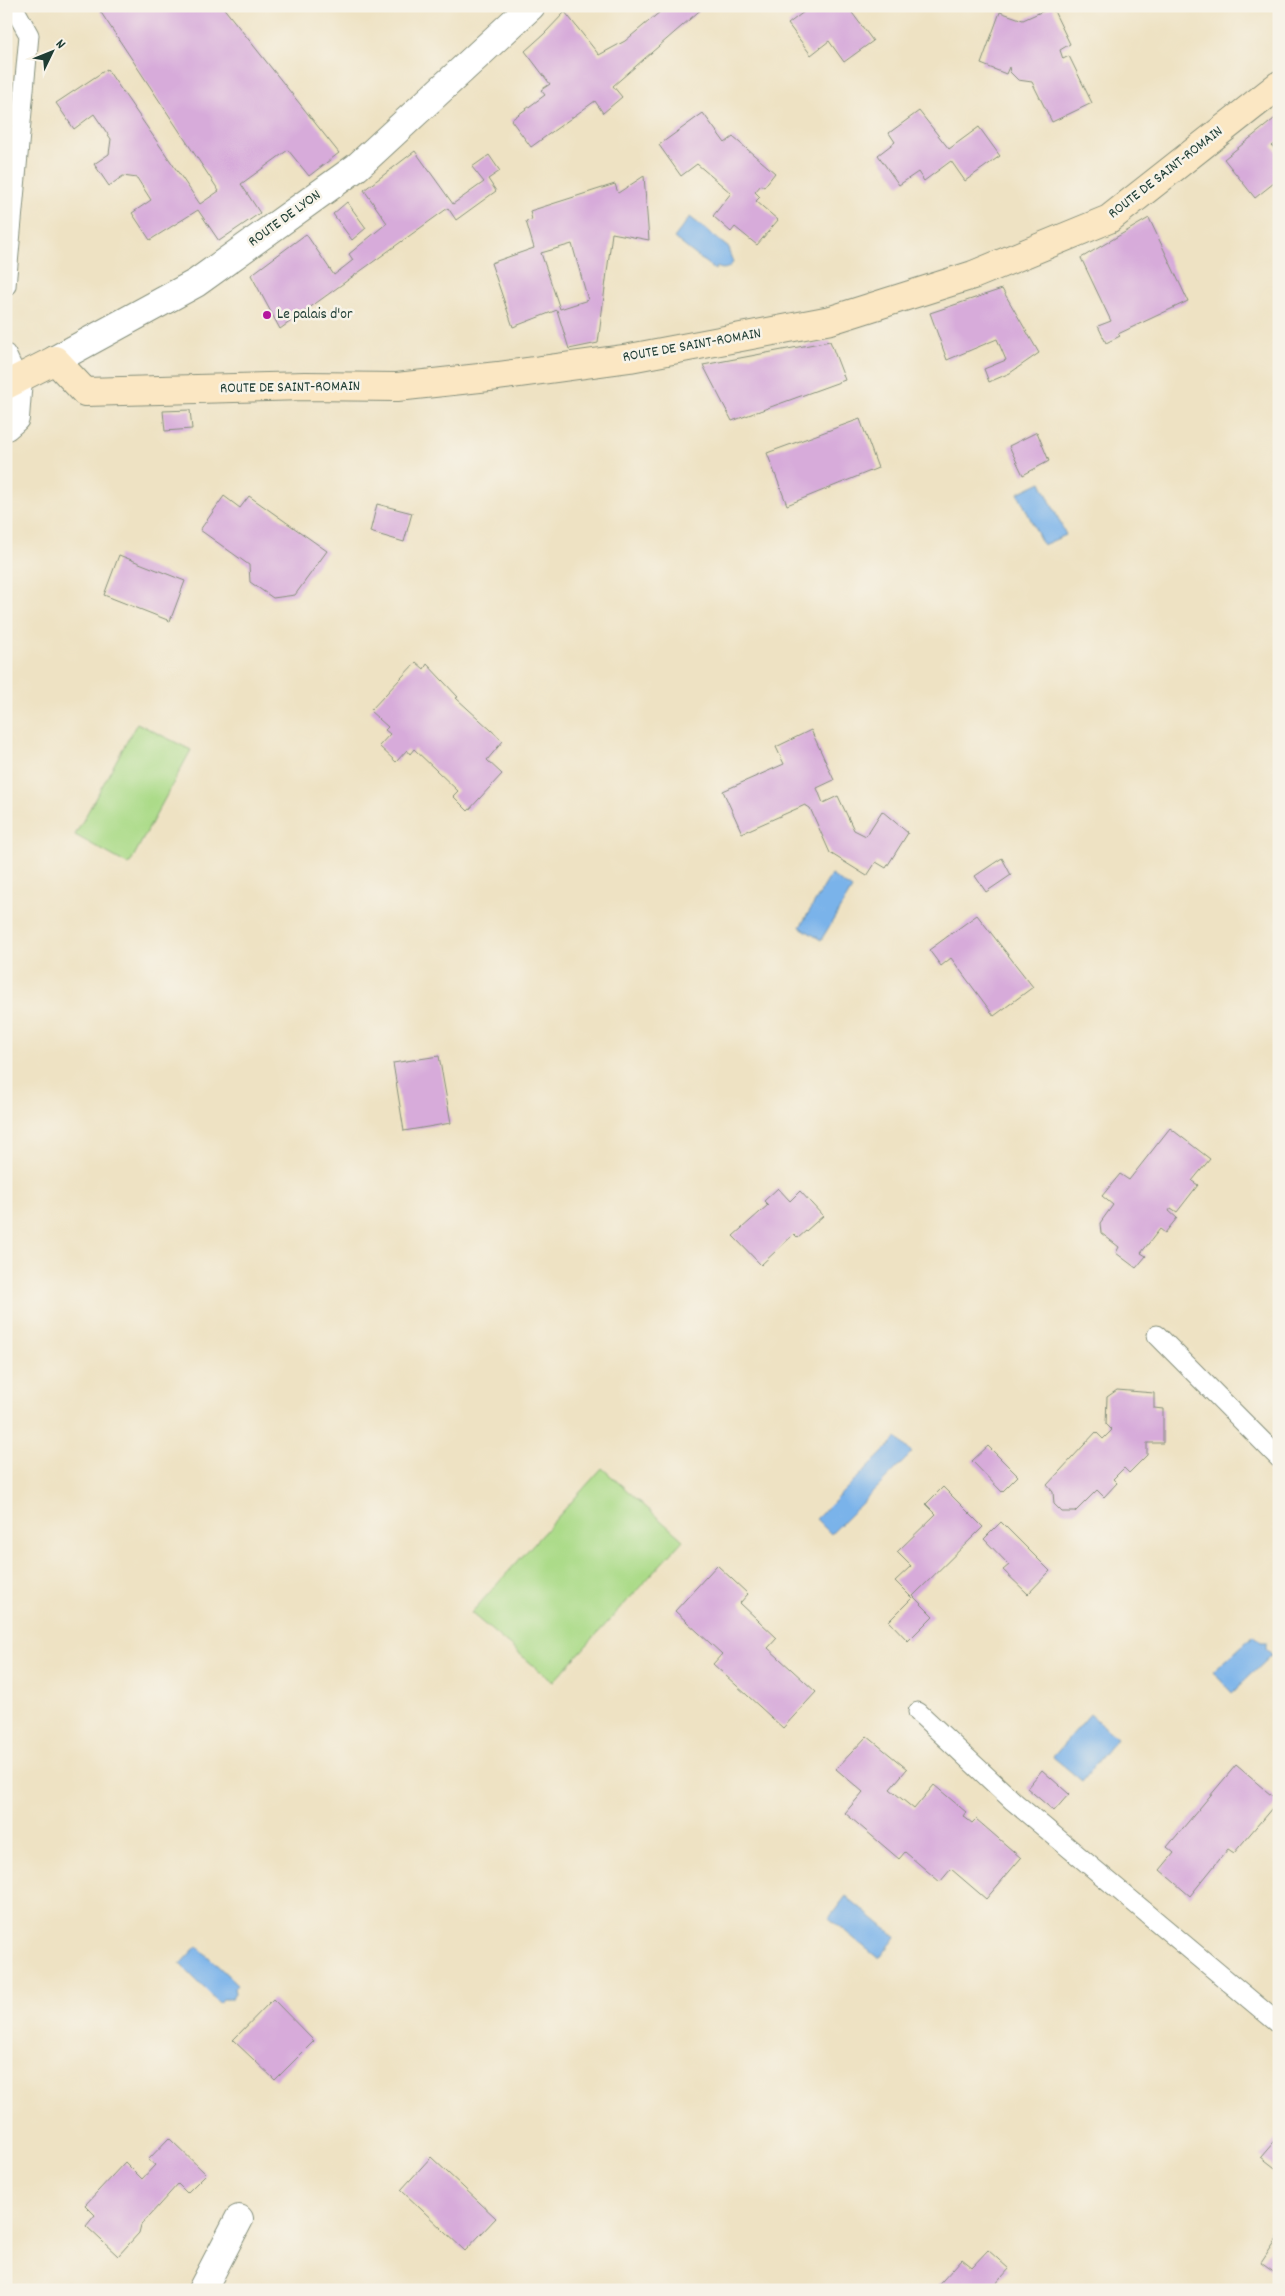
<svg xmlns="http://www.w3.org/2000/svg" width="1285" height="2296" viewBox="0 0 1285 2296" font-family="Dekko,sans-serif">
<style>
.green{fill:#acdb89;stroke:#668c5e}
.water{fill:#7ab3ea;stroke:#4c788f}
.building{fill:#d7abda;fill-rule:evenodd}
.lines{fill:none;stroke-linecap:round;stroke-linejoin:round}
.service-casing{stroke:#86907c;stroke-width:21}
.minor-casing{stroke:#86907c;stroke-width:30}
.tertiary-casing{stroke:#86907c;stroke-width:30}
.secondary-casing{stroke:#86907c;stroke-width:30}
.service{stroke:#fff;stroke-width:19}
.minor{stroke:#fff;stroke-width:28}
.tertiary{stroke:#fff;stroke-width:28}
.secondary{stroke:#fbe7c3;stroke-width:28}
.poi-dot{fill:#b5179e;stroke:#f7f3e8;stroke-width:2}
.labels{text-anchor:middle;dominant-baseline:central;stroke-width:5;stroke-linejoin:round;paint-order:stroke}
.street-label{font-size:15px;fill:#1f3d34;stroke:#f7f3e8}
.poi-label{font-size:15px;fill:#1f3d34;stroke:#f7f3e8;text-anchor:start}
</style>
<rect width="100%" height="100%" fill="#f7f3e8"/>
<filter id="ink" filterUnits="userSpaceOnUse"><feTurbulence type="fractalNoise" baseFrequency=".02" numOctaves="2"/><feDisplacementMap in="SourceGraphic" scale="10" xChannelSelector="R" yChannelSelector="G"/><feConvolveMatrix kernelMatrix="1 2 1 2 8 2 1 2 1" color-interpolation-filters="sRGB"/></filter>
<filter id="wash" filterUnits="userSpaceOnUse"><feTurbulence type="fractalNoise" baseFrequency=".0096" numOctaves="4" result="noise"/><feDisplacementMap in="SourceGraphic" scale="20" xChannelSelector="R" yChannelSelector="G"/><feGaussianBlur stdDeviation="1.12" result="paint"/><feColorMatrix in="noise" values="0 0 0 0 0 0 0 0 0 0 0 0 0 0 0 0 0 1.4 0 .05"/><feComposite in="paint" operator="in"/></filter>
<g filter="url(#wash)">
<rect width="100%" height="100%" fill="#eee2c3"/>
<path class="green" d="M137 723 191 750 129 865 75 835Z
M602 1468 683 1540 553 1682 471 1613Z"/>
<path class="water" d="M690 217 730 249 729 252 733 262C730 268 724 271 717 267L715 270 674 238Z
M1041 482 1066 535 1043 545 1018 493Z
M831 875 852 889 821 940 800 927Z
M897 1438 912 1453 831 1534 816 1519Z
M1254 1635 1261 1642H1266V1648L1272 1655 1232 1693 1213 1672Z
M1090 1714 1117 1738 1082 1781 1053 1757Z
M846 1896 896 1937 879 1959 829 1918Z
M197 1946 237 1984 234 1988 235 1993 232 1999H223L219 2003 180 1964Z"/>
<g id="blocks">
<path class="building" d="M107 6H222L339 153 309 176 288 150 241 184 260 213 219 241 198 210 150 240 132 213 151 200 137 178 123 176 109 186 94 164 109 154 111 139 94 114 74 129 56 103 107 69 200 204 219 191 100 11Z
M657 6H705L613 86 622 97 603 113 595 101 531 147 511 120 545 95 541 90 550 84 525 51 544 34 565 12 599 55 625 41 661 11Z
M801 6H847L873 41 844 62 829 41 811 55 788 24 805 11Z
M1052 7 1070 44 1060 50 1063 59 1069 56 1092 103 1052 122 1032 82 1018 80 1010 72 1009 67 1006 74 981 64 1000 12 1023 20Z
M919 111 949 149 979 127 1000 156 965 181 951 161 924 181 918 172 899 185 878 155 895 142 889 133Z
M703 113 725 143 733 137 775 173 764 187 761 185 755 192 760 197 756 201 778 220 757 245 735 227 731 232 713 216 731 193 697 164 681 176 659 145Z
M1279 115V141L1272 146 1279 154V179L1255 198 1224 159Z
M415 151 453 204 484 182 472 167 489 155 500 171 488 179 496 191 456 220 448 208 280 329 251 275 306 234 334 275 353 260 349 254 387 223 364 190Z
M644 176 649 240 612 233 598 343 569 349 557 310 513 327 491 263 534 248 526 221 532 220 530 211 615 184 618 193ZM572 244 588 300 560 309 541 253Z
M347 202 366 228 352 240 333 214Z
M1149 218 1188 301 1118 334 1120 336 1106 343 1098 326 1111 321 1081 258Z
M1002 289 1039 353 1010 373 989 382 984 369 1006 360 997 339 947 360 930 313Z
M830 341 845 380 732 421 703 365Z
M190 410 192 429 165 431 163 411Z
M860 419 878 468 787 505 767 453Z
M1037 432 1049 461 1023 475 1009 446Z
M224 496 240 508 249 496 327 551 295 595 273 598 250 582 249 565 200 530Z
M377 504 412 513 404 542 370 532Z
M119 555 185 581 170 621 104 595Z
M416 662 424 669 427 664 458 697 456 698 503 741 487 760 502 774 468 811 453 796 458 791 414 749 410 754 407 750 396 762 379 746 390 734 385 730 388 727 370 711Z
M811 730 834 780 817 788 823 803 838 796 854 830 866 836 882 811 908 833 886 868 876 862 867 876 830 853 810 808 805 805 742 833 723 791 784 764 776 747Z
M1002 858 1011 875 986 892 975 876Z
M977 915 1033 987 994 1016 951 958 941 966 929 950Z
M439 1056 451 1123 404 1131 393 1063Z
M1170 1128 1210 1159 1192 1181 1198 1185 1177 1212 1171 1208 1169 1211 1177 1218 1165 1233 1160 1229 1141 1253 1146 1256 1136 1268 1116 1253 1119 1247 1101 1233 1100 1223 1113 1205 1102 1196 1120 1174 1129 1180Z
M778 1188 790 1201 800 1191 823 1216 798 1238 794 1234 761 1265 733 1236 768 1205 764 1201Z
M1117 1390 1154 1393V1408L1163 1409V1443H1147V1455L1129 1473 1124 1468 1113 1479 1117 1483 1104 1497 1097 1490 1075 1512H1062L1054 1504 1053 1492 1047 1485 1096 1432 1103 1439 1112 1430 1106 1424 1107 1397Z
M988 1446 1018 1476 1002 1492 972 1461Z
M943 1487 983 1527 913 1596 933 1616 908 1641 889 1621 912 1598 895 1581 911 1566 897 1552 936 1514 926 1504Z
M1001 1522 1050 1571 1028 1594 1003 1570 1009 1565 984 1539Z
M717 1565 748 1594 740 1603 777 1638 768 1648 816 1692 783 1728 713 1664 722 1654 675 1611Z
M867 1736 907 1769 890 1789 914 1809 934 1785 966 1812 963 1816 972 1823 976 1819 1021 1858 986 1899 951 1869 940 1882 905 1852 899 1859 845 1813 863 1792 836 1769Z
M1236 1765 1278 1801 1234 1853 1228 1849 1190 1896 1160 1870 1174 1853 1167 1847Z
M1042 1770 1069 1794 1054 1811 1027 1788Z
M273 1999 314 2041 275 2080 233 2040Z
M1279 2136V2171L1261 2157Z
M169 2138 206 2174 187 2193 178 2184 141 2225 139 2233 118 2256 86 2226 95 2215 85 2205 125 2162 142 2179 155 2165 148 2160Z
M431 2157 496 2218 465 2251 401 2190Z
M1279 2236V2276L1261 2263Z
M988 2250 1009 2269 994 2286 998 2290H934L962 2259 972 2267Z"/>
</g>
</g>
<g filter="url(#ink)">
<use href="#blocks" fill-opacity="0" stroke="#86907c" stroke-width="1"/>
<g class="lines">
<defs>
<path id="service" d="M6 286 29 35 13 6
M6 354 18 379
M1157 1335 1279 1458
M918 1712 1013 1801 1279 2024"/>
<path id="minor" d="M6 426 15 418 18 379
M202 2290 239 2219"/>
<path id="tertiary" d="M55 360 196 283 357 167 531 6"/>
<path id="secondary" d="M6 385 55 360 85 392 305 386 397 387 498 376 630 358 831 320 973 275 1109 219 1279 85"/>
</defs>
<use href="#service" class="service-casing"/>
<use href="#minor" class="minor-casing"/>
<use href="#tertiary" class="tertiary-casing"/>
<use href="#secondary" class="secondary-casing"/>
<use href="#service" class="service"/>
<use href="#minor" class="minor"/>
<use href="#tertiary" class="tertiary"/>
<use href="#secondary" class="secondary"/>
</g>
</g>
<circle class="poi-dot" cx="267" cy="315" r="5"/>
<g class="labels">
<g class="street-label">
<text transform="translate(1166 173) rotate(-38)">ROUTE DE SAINT-ROMAIN</text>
<text transform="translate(285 219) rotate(-36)">ROUTE DE LYON</text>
<text transform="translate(692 346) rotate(-10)">ROUTE DE SAINT-ROMAIN</text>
<text transform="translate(290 388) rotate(-1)">ROUTE DE SAINT-ROMAIN</text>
</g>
<g class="poi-label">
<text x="277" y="315">Le palais d'or</text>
</g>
</g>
<rect width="1285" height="2296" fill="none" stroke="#f7f3e8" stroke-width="25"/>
<g transform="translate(52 52) rotate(47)" stroke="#f7f3e8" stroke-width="4" paint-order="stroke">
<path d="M0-4L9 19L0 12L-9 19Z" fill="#1f3d34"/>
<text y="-8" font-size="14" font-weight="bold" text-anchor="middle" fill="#1f3d34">N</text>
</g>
</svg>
